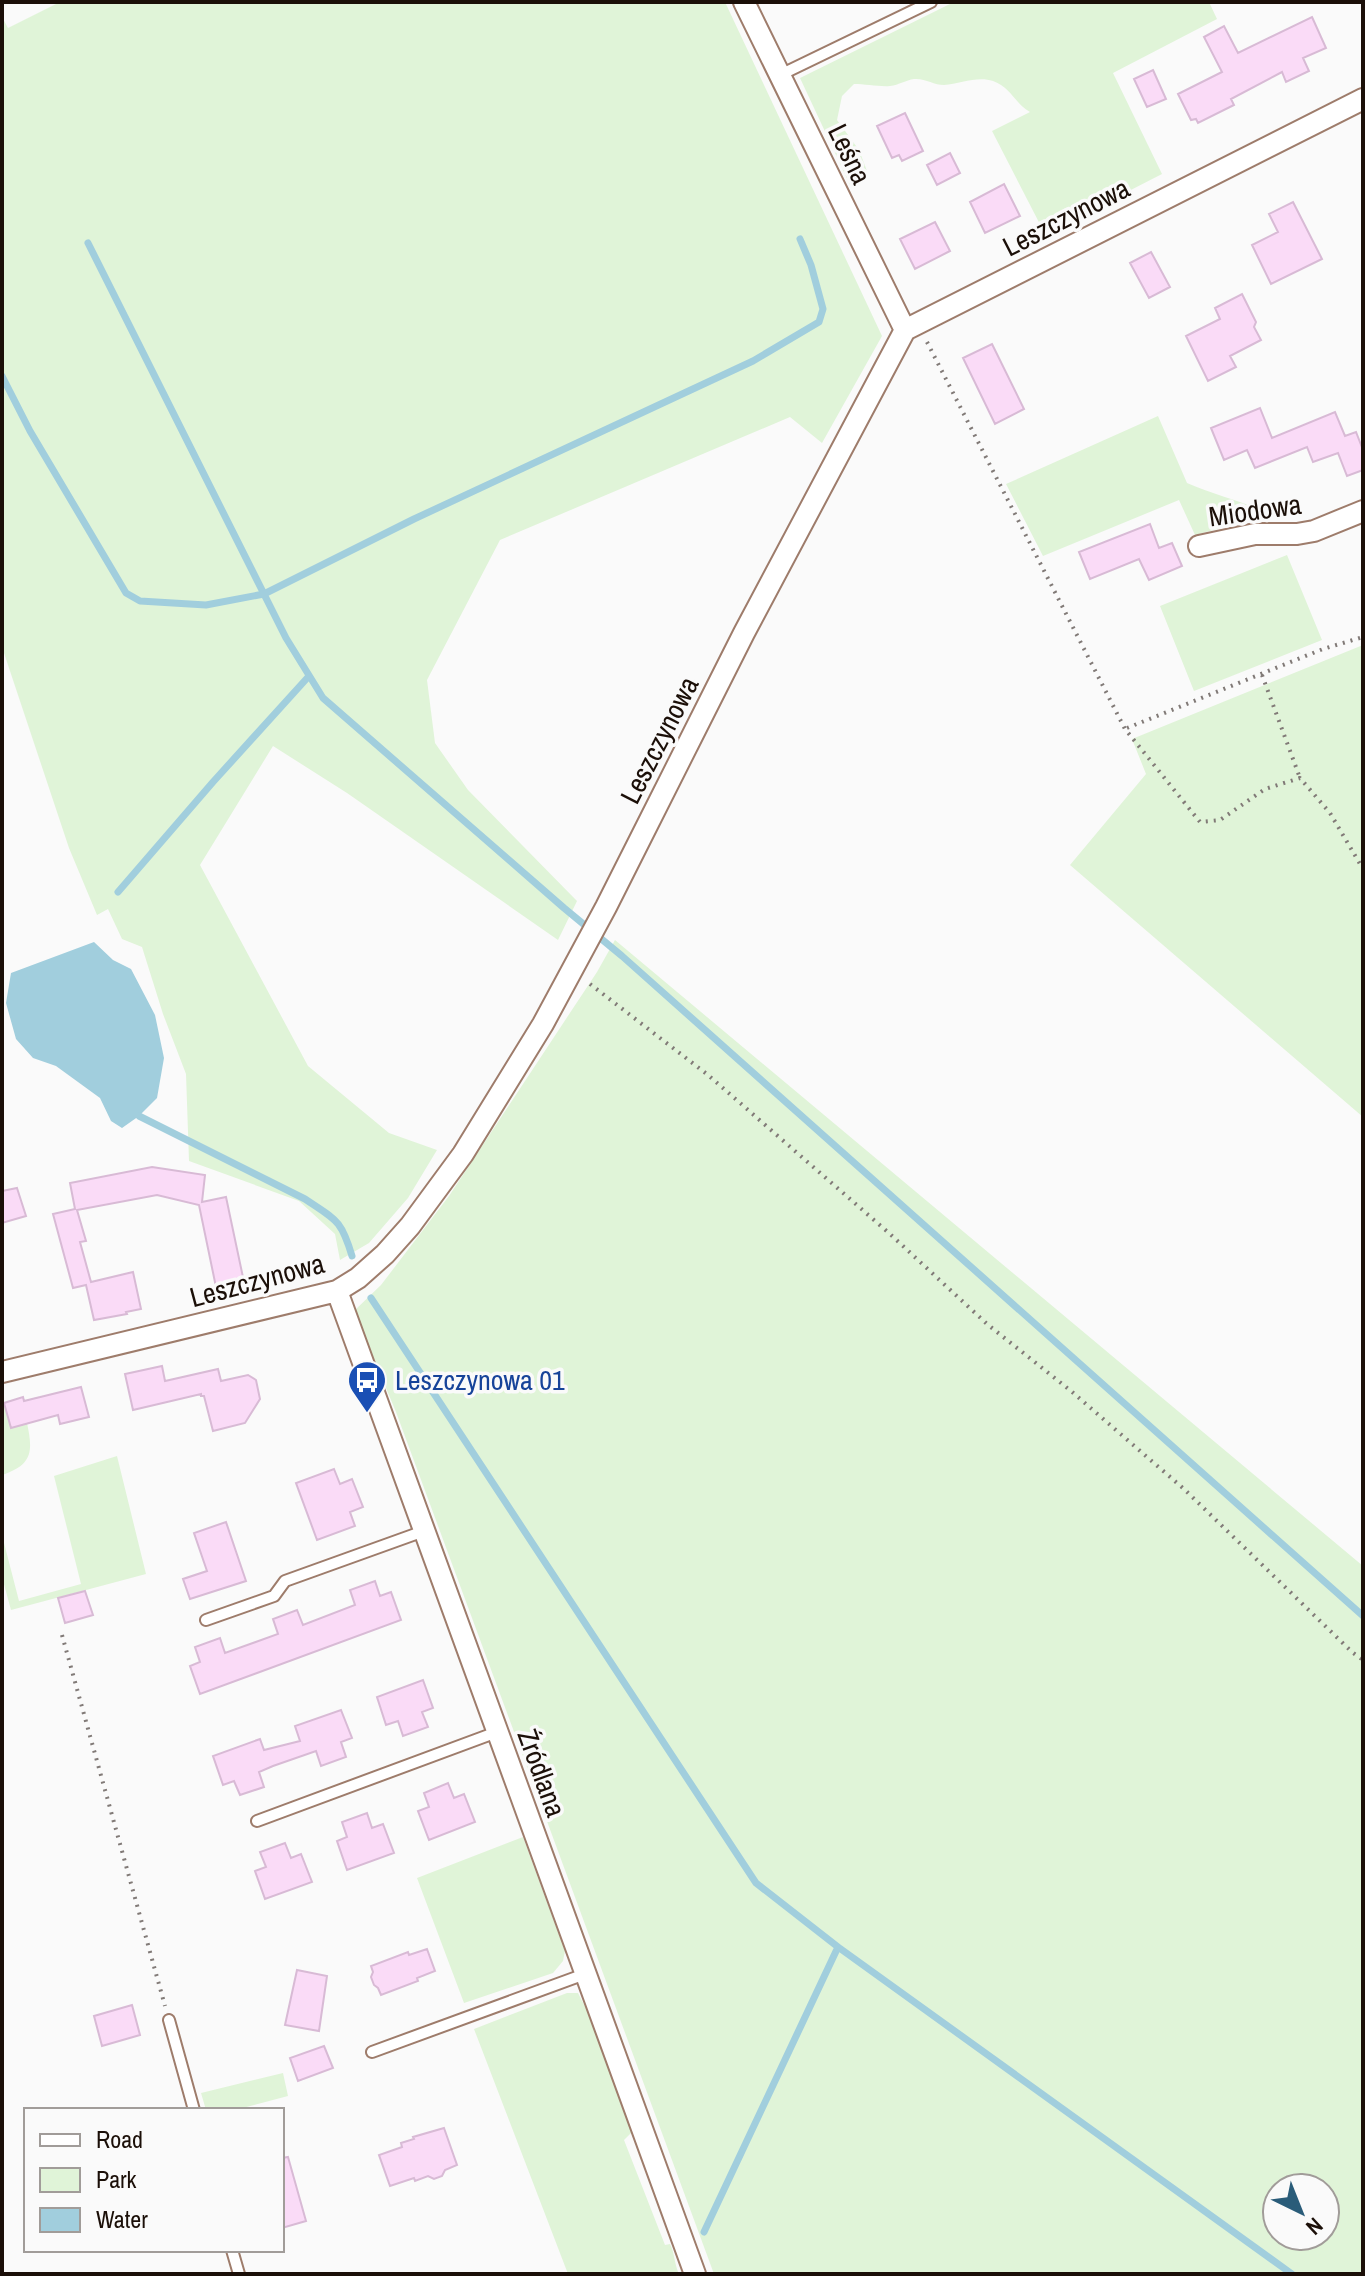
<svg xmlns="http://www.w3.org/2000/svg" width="1365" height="2276" viewBox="0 0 1365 2276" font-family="'Archivo Narrow',sans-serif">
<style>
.green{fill:#e0f4d8;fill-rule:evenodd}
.water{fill:#a1cedd}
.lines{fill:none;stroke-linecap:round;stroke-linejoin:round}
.stream{stroke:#a1cedd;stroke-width:7}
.building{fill:#fadbf7;stroke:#d8bad5;stroke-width:2}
.lane-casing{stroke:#9e7c6b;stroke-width:14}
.street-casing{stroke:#9e7c6b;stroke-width:24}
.path{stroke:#817a77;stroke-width:4;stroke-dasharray:2 6;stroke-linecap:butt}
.lane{stroke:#fff;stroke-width:10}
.street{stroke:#fff;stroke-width:20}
.labels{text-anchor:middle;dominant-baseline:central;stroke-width:7;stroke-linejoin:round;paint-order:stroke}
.street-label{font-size:28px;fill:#1b0f08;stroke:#fafafa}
.transit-label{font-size:28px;fill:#164399;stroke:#fafafa;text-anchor:start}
</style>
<rect width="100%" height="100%" fill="#fafafa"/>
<path class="green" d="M60 2H725L882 336 822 443 790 417 500 540 427 680 435 743 468 790 577 901 558 940 347 793 273 746 200 865 308 1066 389 1133 437 1150 408 1198 369 1243 340 1260 335 1234 299 1201 189 1161 186 1074 163 1014 142 947 122 939 108 909 97 915 69 848 2 647V17L8 28Z
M954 2H1209L1217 19 1113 73 1162 174 1045 234 992 131 1030 112C1014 103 1012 88 993 81 977 76 960 84 944 85 934 85 925 78 914 79 906 80 899 85 890 86 880 87 865 84 854 84L842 96 837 120 859 150 867 171 864 177 850 185 800 78Z
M1158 416 1187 483C1216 496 1248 502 1275 517L1257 518 1195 535 1179 500 1043 556 1006 484Z
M1287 555 1322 640 1194 691 1160 606Z
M1363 645V1117L1070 865 1146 774 1132 739Z
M615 940 1363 1566V2274H714L396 1412 354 1311 381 1285 449 1196 597 972ZM1277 2188H1325V2236H1277Z
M2 1395 11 1427 27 1423C33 1451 33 1465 2 1475Z
M117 1456 146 1574 11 1610 2 1577V1535L19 1601 81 1584 54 1476Z
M523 1837 565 1951 563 1961 553 1973 464 2003 417 1878Z
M567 1993H578L596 2028 634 2130 624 2140 665 2245 670 2244C675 2254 674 2263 679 2274H568L474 2029Z
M283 2073 288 2096 235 2110H206L201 2093Z"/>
<path class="water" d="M94 942 113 960 131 969 155 1015 164 1058 157 1098 139 1116 122 1128 111 1121 100 1098 56 1066 33 1058 16 1039 6 1003 11 973Z"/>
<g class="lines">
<path class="stream" d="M88 243 286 638 323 698 564 908 622 956 1363 1616
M2 376 30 431 126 593 140 601 206 605 264 594 414 519 753 361 819 322 823 309 811 265 800 239
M118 892 213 782 309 676
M139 1116 305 1199C336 1220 341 1219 352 1256
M371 1298 756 1883 838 1947 1292 2274
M704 2232 838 1947"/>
</g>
<path class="building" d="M1312 17 1326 48 1303 58 1309 71 1286 82 1282 72 1231 99 1234 105 1198 123 1196 119 1191 120 1178 94 1222 72 1204 37 1224 26 1238 53Z
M1153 70 1166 99 1147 107 1134 79Z
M905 113 923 151 902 161 899 155 892 158 877 126Z
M950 153 960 173 937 185 927 165Z
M1004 184 1020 216 985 233 970 202Z
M1293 202 1322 259 1271 284 1252 245 1278 232 1269 214Z
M935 222 950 251 915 269 900 239Z
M1151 252 1170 287 1149 298 1130 263Z
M1242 294 1256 322 1254 327 1261 340 1230 356 1236 367 1208 381 1186 336 1220 319 1215 308Z
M992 344 1024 409 995 424 963 358Z
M1260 408 1272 438 1335 412 1345 436 1356 432 1363 450V470L1347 476 1338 453 1313 462 1307 447 1255 468 1247 450 1224 460 1211 428Z
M1150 524 1159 548 1172 543 1182 566 1149 580 1139 559 1090 579 1079 552Z
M152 1167 205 1175 202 1202 226 1197 244 1282 216 1287 199 1205 157 1195 77 1210 86 1241 80 1242 91 1282 133 1272 141 1309 126 1312 127 1314 94 1320 86 1285 73 1288 53 1214 75 1209 70 1183Z
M17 1188 26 1216 2 1223V1191Z
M162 1366 165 1381 218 1369 221 1381 248 1375 256 1380 260 1399 245 1423 213 1431 204 1396H201V1394L133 1410 125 1374Z
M81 1387 89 1417 60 1424 58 1415 11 1428 4 1403 23 1397 24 1401Z
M334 1469 340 1484 352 1479 363 1507 350 1512 355 1526 317 1540 296 1483Z
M226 1522 246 1581 190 1599 183 1579 207 1571 194 1533Z
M375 1581 380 1596 391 1592 401 1620 200 1694 190 1666 200 1662 195 1647 220 1638 225 1653 278 1634 273 1619 297 1610 303 1625 355 1605 350 1590Z
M85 1591 93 1615 65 1623 58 1598Z
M423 1680 433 1708 422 1712 428 1727 403 1736 398 1721 386 1725 377 1697Z
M341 1710 352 1738 341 1742 346 1757 321 1766 316 1751 273 1766 259 1772 264 1787 240 1795 234 1781 223 1785 213 1756 260 1739 264 1750 300 1741 295 1726Z
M448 1783 454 1798 464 1794 475 1822 429 1840 418 1811 429 1807 424 1793Z
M367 1813 372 1828 383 1824 394 1853 347 1870 337 1841 347 1837 342 1822Z
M285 1843 291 1858 301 1854 312 1882 265 1899 255 1871 266 1867 260 1852Z
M427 1949 435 1971 417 1978 418 1981 381 1995 378 1988 374 1985 371 1977 373 1972 371 1966 408 1952 409 1955Z
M297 1970 327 1976 319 2031 285 2025Z
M132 2005 140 2035 102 2046 94 2016Z
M324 2046 333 2068 298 2081 290 2058Z
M444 2128 457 2165 445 2170 442 2176 434 2179 428 2176 415 2181 414 2178 390 2186 379 2155 402 2147 401 2143 414 2139 413 2137Z
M288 2157 306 2221 282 2228V2158Z"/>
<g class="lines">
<defs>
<path id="lane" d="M780 75 931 2
M206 1620 274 1596 285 1581 424 1531
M257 1821 497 1732
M169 2020 194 2110
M372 2052 585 1974
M232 2250 239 2274"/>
<path id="street" d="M744 2 905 330
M1199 546 1255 534H1297L1314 531 1363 511
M337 1291 695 2274
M2 1372 337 1291 358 1278 385 1254 410 1226 463 1154 543 1024 606 907 744 633 905 330 1363 99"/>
</defs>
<use href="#lane" class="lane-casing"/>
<use href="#street" class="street-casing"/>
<path class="path" d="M927 342 1125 729 1200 822 1220 820 1265 789 1300 778 1330 813 1363 869
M1262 675 1300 778
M1127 728 1323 649 1363 637
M590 984 708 1075 890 1234 987 1324 1071 1391 1184 1489 1352 1652 1363 1660
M62 1635 165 2006"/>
<use href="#lane" class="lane"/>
<use href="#street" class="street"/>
</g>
<defs>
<symbol id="bus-pin" viewBox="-11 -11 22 30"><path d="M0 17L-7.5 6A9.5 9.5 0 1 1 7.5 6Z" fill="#1a4fb4" stroke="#fafafa"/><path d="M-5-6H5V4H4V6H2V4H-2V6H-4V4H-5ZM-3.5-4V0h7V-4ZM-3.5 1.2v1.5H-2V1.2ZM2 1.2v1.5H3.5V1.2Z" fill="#fff"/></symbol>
</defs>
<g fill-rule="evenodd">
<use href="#bus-pin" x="345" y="1358" width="44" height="60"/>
</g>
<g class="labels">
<g class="street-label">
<text transform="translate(850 154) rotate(64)">Leśna</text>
<text transform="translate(1066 217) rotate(-27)">Leszczynowa</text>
<text transform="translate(1255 510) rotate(-8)">Miodowa</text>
<text transform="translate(659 740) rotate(-63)">Leszczynowa</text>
<text transform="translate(257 1280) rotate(-15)">Leszczynowa</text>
<text transform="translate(542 1773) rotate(70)">Źródlana</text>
</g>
<g class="transit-label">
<text x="395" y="1380">Leszczynowa 01</text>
</g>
</g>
<rect width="1365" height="2276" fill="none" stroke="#1b0f08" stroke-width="8"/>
<rect x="24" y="2108" width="260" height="144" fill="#fafafa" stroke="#a19c99" stroke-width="2"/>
<rect x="40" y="2134" width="40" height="12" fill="#ffffff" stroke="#a19c99" stroke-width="2"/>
<text x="96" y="2148" font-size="24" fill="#1b0f08">Road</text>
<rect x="40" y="2168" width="40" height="24" fill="#e0f4d8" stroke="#a19c99" stroke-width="2"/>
<text x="96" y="2188" font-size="24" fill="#1b0f08">Park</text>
<rect x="40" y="2208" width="40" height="24" fill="#a1cedd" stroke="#a19c99" stroke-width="2"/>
<text x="96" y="2228" font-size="24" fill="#1b0f08">Water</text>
<g transform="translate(1301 2212) rotate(137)"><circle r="38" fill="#fafafa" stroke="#a19c99" stroke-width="2"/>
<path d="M0-6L14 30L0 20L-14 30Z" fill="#2a5c79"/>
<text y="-12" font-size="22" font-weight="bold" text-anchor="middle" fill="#1b0f08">N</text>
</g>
</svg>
